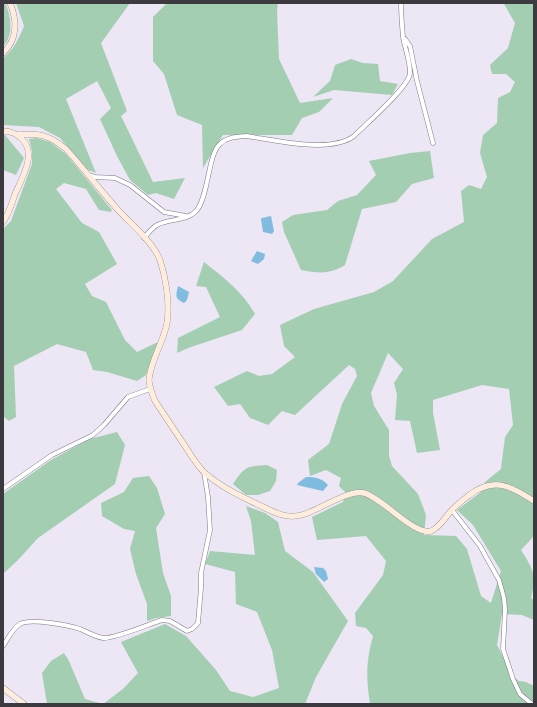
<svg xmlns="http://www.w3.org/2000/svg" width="537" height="707" viewBox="0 0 537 707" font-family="'Roboto Condensed',sans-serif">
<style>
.green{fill:#a3ceb2;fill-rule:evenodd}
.water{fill:#80bbe0}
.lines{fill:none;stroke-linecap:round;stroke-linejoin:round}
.street-casing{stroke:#7d7886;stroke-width:5}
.secondary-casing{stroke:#7d7886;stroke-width:6}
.street{stroke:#fff;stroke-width:4}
.secondary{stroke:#feeddc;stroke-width:5.5}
</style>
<rect width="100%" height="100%" fill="#ece6f5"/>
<path class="green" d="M3 3H5C11 14 14 37 3 46Z
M16 3H130L101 43 127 111 121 116 153 182 185 178 174 199 156 193 148 195 130 180 117 156 100 119 111 108 97 81 66 99 96 173 86 169 60 138 39 127 3 125V58C14 50 19 38 24 26Z
M167 3H278L277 11 279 59 300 103 333 98 319 112 302 118 292 135H223L203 168 202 125 177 115 164 74 153 61V17Z
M502 3H534V536L521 550C533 569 537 575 531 598L534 600V620L522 615 502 614 497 645 513 676 519 681 526 682 532 685 534 684V704H370C366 678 366 661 373 636L366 628 356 626 355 613 383 575 386 561 366 536 317 540 312 517 343 502 346 493 339 486 341 478 326 470 310 476 308 460 329 444 342 404 357 376 355 369 349 365 295 415 282 411 268 425 250 418 240 404 228 406 214 387 247 371 259 376 272 374 295 357 284 346 280 325 314 309 374 292 393 281 432 239 464 222 461 191 469 185 481 189 487 177 480 153 483 135 497 123 498 98 510 92 515 82 506 74H492L490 65 508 48 515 23 504 4ZM388 353 403 369 394 383 397 394 395 420 410 421 417 453 440 450 433 413V400L482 385 509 389 513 425 505 437 501 469 485 482 481 492 457 510 473 525 501 571 491 603 481 596 467 549 456 536 424 535 426 515 418 494 392 466 389 456V430L374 406 371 393Z
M351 59 363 63 378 64 380 81 398 84 392 95 334 90 313 97 330 81 335 65Z
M3 135H5L24 158 16 175 3 170Z
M37 138 50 142 66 154 112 210 111 212 99 210 86 189 64 183 56 189 82 223 99 232 117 264 85 284 92 296 106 302 125 340 137 352 158 342 146 375 137 381 107 372 93 370 86 352 57 344 14 366 16 417 9 421 3 416V229L11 221 32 164V151L29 139Z
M430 151 434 178 412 184 396 202 362 209 345 265C329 275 318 273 301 270L284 232 282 222 293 215 327 210 338 201 357 195 376 175 369 161 410 153Z
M204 262C223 277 243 292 255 314L242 330 188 348 177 353 178 338 220 317 206 287 196 286Z
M117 432 125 445 115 484 38 538 18 560 3 574V494L51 460 90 439Z
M267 465 277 470 276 481 270 491 258 495H246L233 484C244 467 247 466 267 465Z
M149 476 157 488 165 514 156 528 163 573 171 596V616L156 618 147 621V604L136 574 130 549 135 531 124 529 102 516 101 503 124 492 133 478Z
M246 506 265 513 278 522 285 551 313 572 348 621 316 677 305 704H47L42 673 51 661 64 653 69 661 85 699 103 704 123 689 138 673 121 642 165 624 186 636 216 670 230 691 253 697 279 688 272 650 257 612 236 604 235 572 205 564 210 551 255 555 251 521Z"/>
<path class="water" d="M271 216 274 231 272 234 263 232 261 219 262 218Z
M257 251 265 254 264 259 258 264 251 261Z
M178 286 189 292 187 300 184 303C174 298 176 296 178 286Z
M306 477C315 477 322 478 328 485L323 491 297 485 298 483Z
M314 567 323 568 326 571 328 579 324 582 316 574Z"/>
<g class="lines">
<defs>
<path id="street" d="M405 39 410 46 417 81 433 143
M88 175 95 177 115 178 130 185 164 212 186 216
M144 238C148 233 152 228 157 225 170 218 187 222 197 210 209 194 208 154 220 144 227 137 237 137 246 136 274 140 330 154 354 136 365 125 410 86 410 73 410 60 405 49 403 37 402 26 401 14 401 3
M3 489 52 455 93 435 104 425 128 397 150 389
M452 510 480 546 499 580 504 598 505 610 503 649 513 679 520 694 532 704
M3 646C8 639 12 629 20 624 30 618 68 625 80 629 87 632 96 637 103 638 114 639 149 624 162 620L170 621 187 631 192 629 198 623 201 588V573L210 530 208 497 204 472"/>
<path id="secondary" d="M3 53C18 39 17 20 10 3
M3 131C11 131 16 133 22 139 37 154 22 178 15 194 12 203 9 214 3 222
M18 134C40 134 48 134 66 149 84 169 101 191 119 211 132 225 153 242 160 260 166 278 170 303 167 323 164 341 149 364 149 381 150 388 152 394 155 401 165 416 175 431 185 446 191 455 197 466 205 473 221 487 240 496 259 505 275 513 288 520 305 514 320 509 350 489 364 493 383 498 414 536 431 531 439 528 445 518 450 512 456 505 462 501 468 496 494 476 510 486 534 501
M3 688 24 704"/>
</defs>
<use href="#street" class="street-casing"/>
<use href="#secondary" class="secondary-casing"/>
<use href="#street" class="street"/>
<use href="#secondary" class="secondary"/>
</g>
<rect width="537" height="707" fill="none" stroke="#3c393f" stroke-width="8"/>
</svg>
